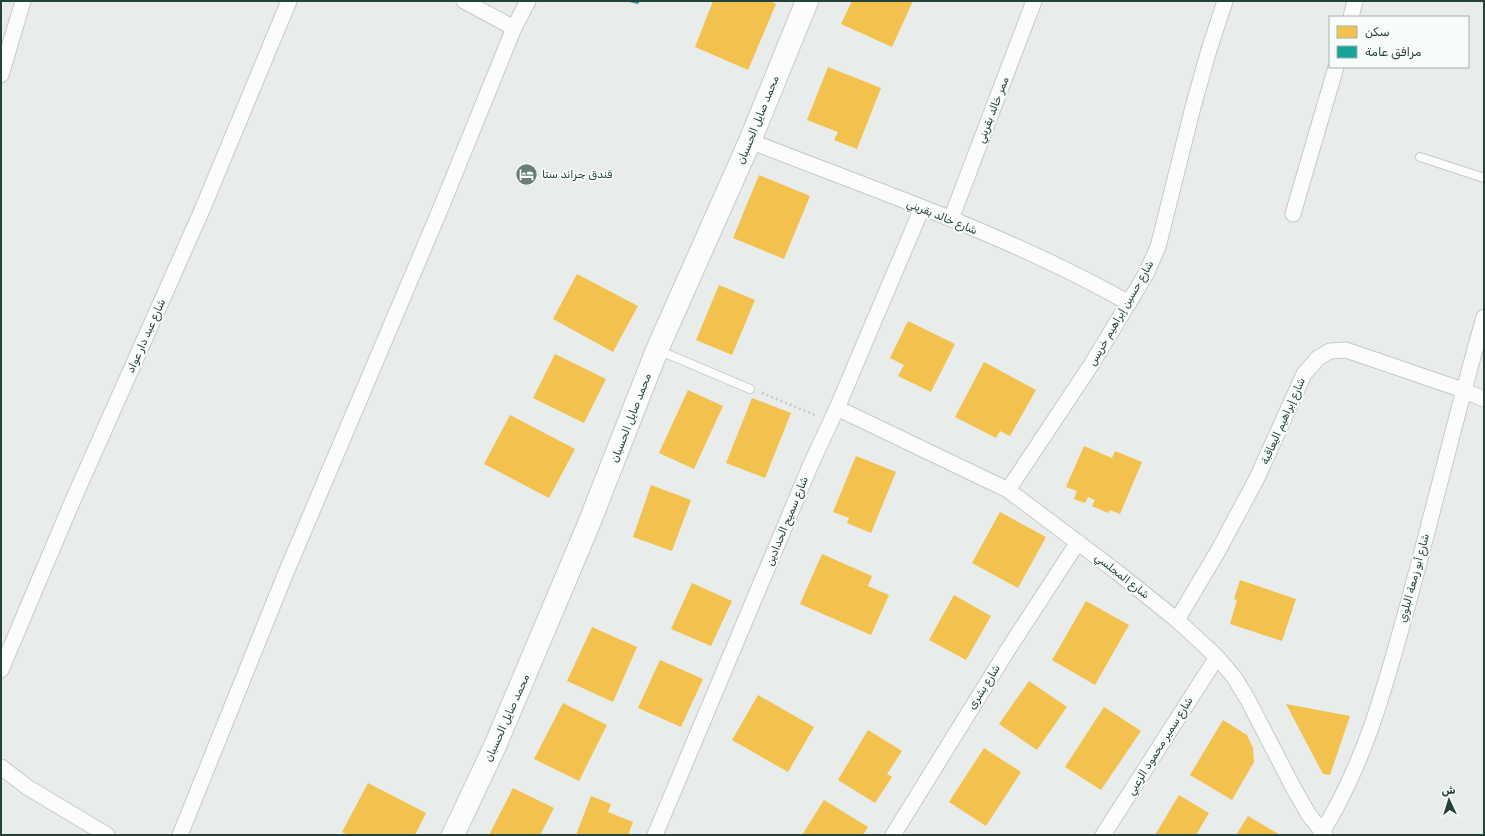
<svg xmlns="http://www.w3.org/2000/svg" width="1485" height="836" viewBox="0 0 1485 836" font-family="Rubik,'Noto Naskh Arabic',sans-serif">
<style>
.homes{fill:#f2c14e}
.public{fill:#17a398}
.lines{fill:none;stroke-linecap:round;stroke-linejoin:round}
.lane-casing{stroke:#c5cac8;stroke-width:10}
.street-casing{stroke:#c5cac8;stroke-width:17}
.secondary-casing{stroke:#c3cbc8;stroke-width:24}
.path{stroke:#c3ccca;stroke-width:2.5;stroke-dasharray:2 3;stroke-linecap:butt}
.lane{stroke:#fcfcfc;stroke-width:8}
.street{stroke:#fcfcfc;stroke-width:15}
.secondary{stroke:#fcfcfc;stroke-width:22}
.labels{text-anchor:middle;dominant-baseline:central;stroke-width:4;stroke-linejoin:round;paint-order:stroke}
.street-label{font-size:11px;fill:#24423a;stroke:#f7fbf9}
.poi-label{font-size:11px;fill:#24423a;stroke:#f7fbf9;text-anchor:start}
</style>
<rect width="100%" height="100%" fill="#e8edeb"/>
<path class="homes" d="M713 1H770L776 4 748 70 695 47Z
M852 1H913L892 47 841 24Z
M828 67 881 88 857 149 834 140 838 132 807 120Z
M759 175 810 196 784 259 733 238Z
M577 274 638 306 613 352 553 319Z
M719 285 755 300 732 355 696 340Z
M908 321 955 344 931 392 898 376 904 365 890 358Z
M555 354 606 379 584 423 533 398Z
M984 362 1036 390 1010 436 1000 431 996 438 955 417Z
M688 390 723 406 694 469 659 453Z
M752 398 791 413 765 478 726 463Z
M510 415 575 449 549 498 484 464Z
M1084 446 1112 458 1115 451 1142 462 1120 514 1110 510 1108 513 1092 506 1095 500 1088 497 1085 503 1074 499 1077 491 1066 487Z
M856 456 896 472 871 533 847 523 849 518 833 512Z
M651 485 691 500 672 551 633 537Z
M1000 512 1046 537 1018 588 972 563Z
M822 554 872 576 868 586 889 595 871 635 800 604Z
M1240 580 1296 599 1282 641 1230 624 1237 600 1234 599Z
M692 583 732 601 711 646 671 629Z
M954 595 991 616 966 660 929 640Z
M1086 601 1129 625 1095 685 1052 660Z
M592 627 637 647 613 702 567 681Z
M660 660 703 679 681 727 638 708Z
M1029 681 1067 707 1037 750 999 724Z
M758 695 814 727 788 772 732 740Z
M563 703 607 725 579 781 534 759Z
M1286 704 1350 716 1330 775 1323 774Z
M1104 707 1141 731 1101 790 1065 767Z
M1223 720 1247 735 1253 748 1254 762 1232 800 1190 775Z
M868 730 902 751 887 774 892 777 875 803 838 780Z
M984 748 1021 772 986 826 949 802Z
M368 783 426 813 415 835H348L342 832Z
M513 788 554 808 540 835H489Z
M1179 795 1209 813 1196 835H1155Z
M591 796 611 804 608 812 633 822 628 835H576Z
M824 800 868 827 863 835H802Z
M1248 816 1280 835H1236Z"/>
<path class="public" d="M625 1H640L638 4Z"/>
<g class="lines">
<defs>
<path id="lane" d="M1420 157 1484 178
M658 350 750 389"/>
<path id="street" d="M464 1 514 28
M1351 17 1355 1
M1 75 23 1
M750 141C877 191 1009 235 1129 303
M1293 214 1336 67
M951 219 1034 1
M837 408 1008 490 1117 572 1177 620 1217 657 1234 677 1248 700 1294 789 1309 815 1325 835
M1008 490 1091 365 1146 274 1158 247 1193 107 1209 50 1225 1
M1177 620 1218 551 1257 478 1304 374 1318 358 1330 351 1346 350 1463 390 1484 399
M1 670 73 500 202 210 289 1
M1 767 27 787 107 835
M180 835 285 575 440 210 514 28 528 1
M655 835 811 464 837 408 922 208
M893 835 1007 651 1078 542
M1103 835 1217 657
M1320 835C1365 765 1386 683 1408 604 1434 508 1457 412 1484 317"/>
<path id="secondary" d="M453 835 495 746 588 526 657 350 750 141 807 1"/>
</defs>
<use href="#lane" class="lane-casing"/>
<use href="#street" class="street-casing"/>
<use href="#secondary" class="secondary-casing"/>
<path class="path" d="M762 393 815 415"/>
<use href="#lane" class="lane"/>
<use href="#street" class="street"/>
<use href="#secondary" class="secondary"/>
</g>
<defs>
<symbol id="hotel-disc" viewBox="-11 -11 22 22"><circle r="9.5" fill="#697e78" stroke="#f7fbf9"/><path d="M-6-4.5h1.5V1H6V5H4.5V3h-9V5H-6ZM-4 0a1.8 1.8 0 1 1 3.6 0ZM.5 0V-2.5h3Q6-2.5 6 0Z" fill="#fff"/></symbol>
</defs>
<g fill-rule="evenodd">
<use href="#hotel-disc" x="514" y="162" width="25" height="25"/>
</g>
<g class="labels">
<g class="street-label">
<text transform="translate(993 110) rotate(-69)">ممر خالد بقريني</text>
<text transform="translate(758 120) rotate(-68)">محمد صايل الحسبان</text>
<text transform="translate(942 217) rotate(22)">شارع خالد بقريني</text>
<text transform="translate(1121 313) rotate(-60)">شارع حسين إبراهيم خريس</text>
<text transform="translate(146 336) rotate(-66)">شارع عبد دار عواد</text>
<text transform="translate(631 418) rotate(-69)">محمد صايل الحسبان</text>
<text transform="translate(1283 421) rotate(-66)">شارع إبراهيم اليعاقبة</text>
<text transform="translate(787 521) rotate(-68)">شارع سميح الحدادين</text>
<text transform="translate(1122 576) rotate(38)">شارع المجلسي</text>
<text transform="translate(1414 578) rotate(-75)">شارع أبو زمعة البلوي</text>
<text transform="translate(984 687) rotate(-58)">شارع بشرى</text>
<text transform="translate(507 718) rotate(-66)">محمد صايل الحسبان</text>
<text transform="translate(1160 746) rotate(-58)">شارع سمير محمود الزعبي</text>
</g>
<g class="poi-label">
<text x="542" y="174">فندق جراند ستا</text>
</g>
</g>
<rect width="1485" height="836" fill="none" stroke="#24423a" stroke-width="4"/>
<rect x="1329" y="16" width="140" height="52" fill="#f7fbf9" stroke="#a3b1ad"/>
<rect x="1337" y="26" width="20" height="12" fill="#f2c14e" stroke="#a3b1ad"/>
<text x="1365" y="36" font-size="12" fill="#24423a">سكن</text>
<rect x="1337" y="46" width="20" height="12" fill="#17a398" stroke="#a3b1ad"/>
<text x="1365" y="56" font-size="12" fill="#24423a">مرافق عامة</text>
<g transform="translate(1449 800) rotate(356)" stroke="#f7fbf9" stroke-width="3" paint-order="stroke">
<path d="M0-3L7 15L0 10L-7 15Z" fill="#24423a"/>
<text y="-6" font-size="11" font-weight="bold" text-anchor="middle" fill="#24423a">ش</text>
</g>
</svg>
